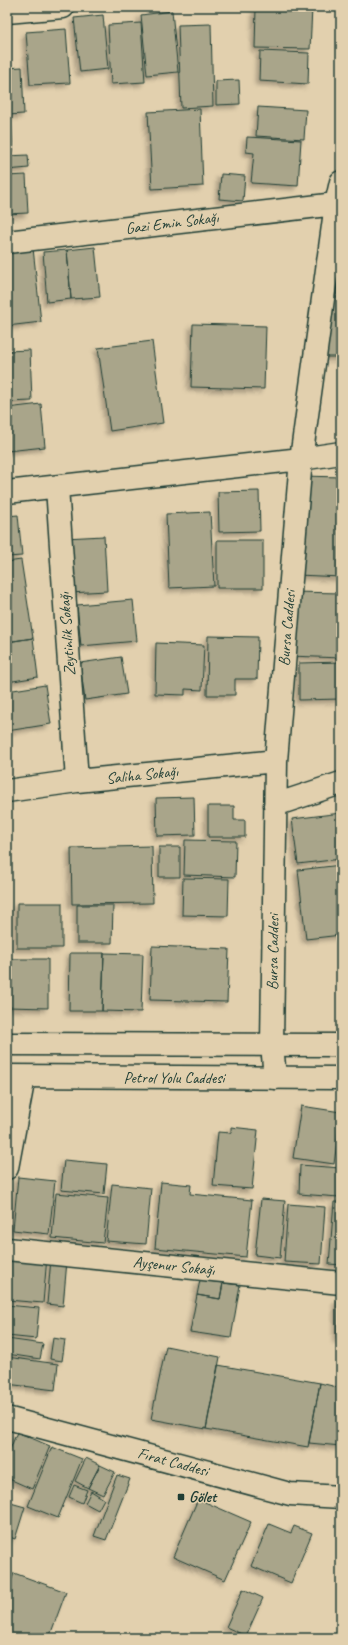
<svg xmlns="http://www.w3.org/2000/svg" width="348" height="1645" viewBox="0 0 348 1645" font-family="Caveat,sans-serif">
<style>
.building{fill:#a9a58a;stroke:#1f3d34;filter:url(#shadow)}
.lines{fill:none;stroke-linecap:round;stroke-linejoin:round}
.minor-casing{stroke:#1f3d34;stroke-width:25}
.tertiary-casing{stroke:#1f3d34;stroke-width:25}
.secondary-casing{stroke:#1f3d34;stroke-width:25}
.minor{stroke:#e2d0ae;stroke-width:22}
.tertiary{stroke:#e2d0ae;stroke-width:22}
.secondary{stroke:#e2d0ae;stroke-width:22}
.poi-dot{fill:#1f3d34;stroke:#e2d0ae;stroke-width:1.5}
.labels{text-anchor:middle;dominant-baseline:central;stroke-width:3;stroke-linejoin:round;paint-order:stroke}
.street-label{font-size:16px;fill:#1f3d34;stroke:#e2d0ae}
.poi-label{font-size:16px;font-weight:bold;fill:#1f3d34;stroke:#e2d0ae;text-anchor:start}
</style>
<defs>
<filter id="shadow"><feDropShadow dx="-3.5" dy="3.5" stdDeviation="2" flood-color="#0004"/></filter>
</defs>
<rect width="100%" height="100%" fill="#e2d0ae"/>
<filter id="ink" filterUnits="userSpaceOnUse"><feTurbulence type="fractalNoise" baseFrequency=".025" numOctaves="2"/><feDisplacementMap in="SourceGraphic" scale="8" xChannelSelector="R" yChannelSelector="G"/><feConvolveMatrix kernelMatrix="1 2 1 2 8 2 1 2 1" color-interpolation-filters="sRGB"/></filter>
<g filter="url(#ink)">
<path class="building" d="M256 7 312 8 310 49 255 48Z
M172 11 178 72 147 75 141 15Z
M103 15 108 69 80 72 74 18Z
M141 23 145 82 111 84 108 25Z
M211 24 213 106 181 108 178 25Z
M66 29 70 83 30 85 26 32Z
M260 51 309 53 308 84 259 81Z
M22 67 24 114 7 115V68Z
M239 80 240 104 216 105V81Z
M258 107 306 110 304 139 256 136Z
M200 109 203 186 152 189 148 112Z
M7 117H11L13 151H7Z
M247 137 301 140 298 186 251 183 254 153 246 152Z
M28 155 29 168 7 170V156Z
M221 174 245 176 243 201 219 199Z
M26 175 28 213 7 214V176Z
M95 247 100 297 71 299 67 250Z
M33 248 41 322 7 326V251Z
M67 250 71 299 47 302 43 252Z
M340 253H341V295H337Z
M326 297H341V357H323Z
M193 324 266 326 264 389 191 387Z
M152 341 163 423 110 431 98 348Z
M30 350 32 401 7 402V351Z
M41 404 45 447 7 451V408Z
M302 476 341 477V577L298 575Z
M259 491 260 531 219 532 218 492Z
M210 512 214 586 169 588 166 514Z
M18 515 22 556 7 557V516Z
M104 536 107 591 69 593 65 538Z
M217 540H263V588H217Z
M21 560 33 638 7 642V562Z
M293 592 341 593V658L290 656Z
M133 600 137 641 81 646 77 605Z
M208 636 258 637 257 679H235V695H207Z
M33 638 38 677 7 682V642Z
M156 643 204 645 202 690 185 689V695L155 694Z
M121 657 127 694 85 700 80 663Z
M341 662V699L299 700V663Z
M45 685 51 724 7 731V691Z
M194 797 195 835 157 836 156 798Z
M208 806H234V820H245V837H208Z
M341 813V859L298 864 292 819Z
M185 840 236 841 235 877 184 875Z
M152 846 153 903 72 904 71 848Z
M159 847H180V877H159Z
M341 865V935L306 939 298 870Z
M183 878 229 879 228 916 182 915Z
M17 903H62V948H17Z
M77 905H113L112 943H77Z
M152 946 229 949 227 1002 150 1000Z
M70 953H104L102 1011H69Z
M104 953 143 954 141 1012 102 1011Z
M7 959H48V1008L7 1007Z
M301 1106 341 1112 334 1164 293 1158Z
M231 1127 258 1130 252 1189 213 1186 218 1132 231 1133Z
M64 1160 107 1164 104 1194 61 1190Z
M300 1165 341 1168 339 1197 299 1194Z
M18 1177 55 1181 49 1234 13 1230Z
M161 1182 191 1185 190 1194 252 1200 246 1257 155 1248Z
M112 1184 151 1188 146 1244 106 1241Z
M56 1193 108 1198 103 1243 52 1238Z
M261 1199 285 1201 280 1258 255 1255Z
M334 1202H341V1265L329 1264Z
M288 1204 325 1207 321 1264 284 1262Z
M7 1254 47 1257 43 1303 7 1300Z
M51 1259 67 1261 63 1306 47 1304Z
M200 1280 223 1283 220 1299 197 1295Z
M223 1283 240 1285 231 1338 190 1332 197 1295 220 1299Z
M337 1300H341V1339H337Z
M7 1305 39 1308 36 1339 7 1336Z
M53 1338 65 1340 62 1361 50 1359Z
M7 1339 43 1344 40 1359 7 1354Z
M166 1346 220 1357 206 1429 151 1419Z
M7 1357 58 1364 55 1390 7 1384Z
M218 1365 320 1383 308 1447 206 1429Z
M320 1383 341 1388V1446L309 1443Z
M17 1432 50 1446 32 1489 7 1478V1457Z
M52 1447 82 1459 58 1518 28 1506Z
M86 1458 100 1465 88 1488 75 1481Z
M100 1465 115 1472 103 1495 88 1488Z
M117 1475 130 1479 106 1540 94 1536Z
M74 1485 87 1490 82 1503 69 1497Z
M91 1491 104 1499 98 1510 85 1503Z
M198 1499 251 1522 225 1580 173 1557Z
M7 1502 25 1507 15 1539 7 1536Z
M269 1524 291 1533 294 1526 312 1533 291 1583 251 1566Z
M14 1573 66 1592 49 1638H7V1592Z
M243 1589 263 1598 246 1636 226 1627Z"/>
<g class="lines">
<defs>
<path id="minor" d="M7 12 63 7
M7 242 336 204
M57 487 77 781
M7 492 301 459 341 453
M7 791 77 781 276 761
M275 805 341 783
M275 1078 272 1044 276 761 301 459 336 204 341 182
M7 1168 24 1077
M7 1249 341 1283"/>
<path id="tertiary" d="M7 1418 290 1494 341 1497"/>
<path id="secondary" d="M7 1044 341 1045
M7 1076 341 1078"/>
</defs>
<use href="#minor" class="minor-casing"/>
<use href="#tertiary" class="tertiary-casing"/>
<use href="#secondary" class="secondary-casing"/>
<use href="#minor" class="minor"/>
<use href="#tertiary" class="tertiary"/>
<use href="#secondary" class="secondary"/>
</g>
</g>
<rect class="poi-dot" x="177" y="1493" width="8" height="8" rx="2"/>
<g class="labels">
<g class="street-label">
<text transform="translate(172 223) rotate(-7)">Gazi Emin Sokağı</text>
<text transform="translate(287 628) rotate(-85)">Bursa Caddesi</text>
<text transform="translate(67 634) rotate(-94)">Zeytinlik Sokağı</text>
<text transform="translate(142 775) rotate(-6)">Saliha Sokağı</text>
<text transform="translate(273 952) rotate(-89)">Bursa Caddesi</text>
<text x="174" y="1078">Petrol Yolu Caddesi</text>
<text transform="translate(174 1266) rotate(6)">Ayşenur Sokağı</text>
<text transform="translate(173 1462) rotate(15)">Fırat Caddesi</text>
</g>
<g class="poi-label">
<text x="189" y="1497">Gölet</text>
</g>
</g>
<rect width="348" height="1645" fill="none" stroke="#e2d0ae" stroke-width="24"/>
<rect x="12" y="12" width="324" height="1621" fill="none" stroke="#1f3d34" stroke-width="1.5" filter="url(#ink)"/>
</svg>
